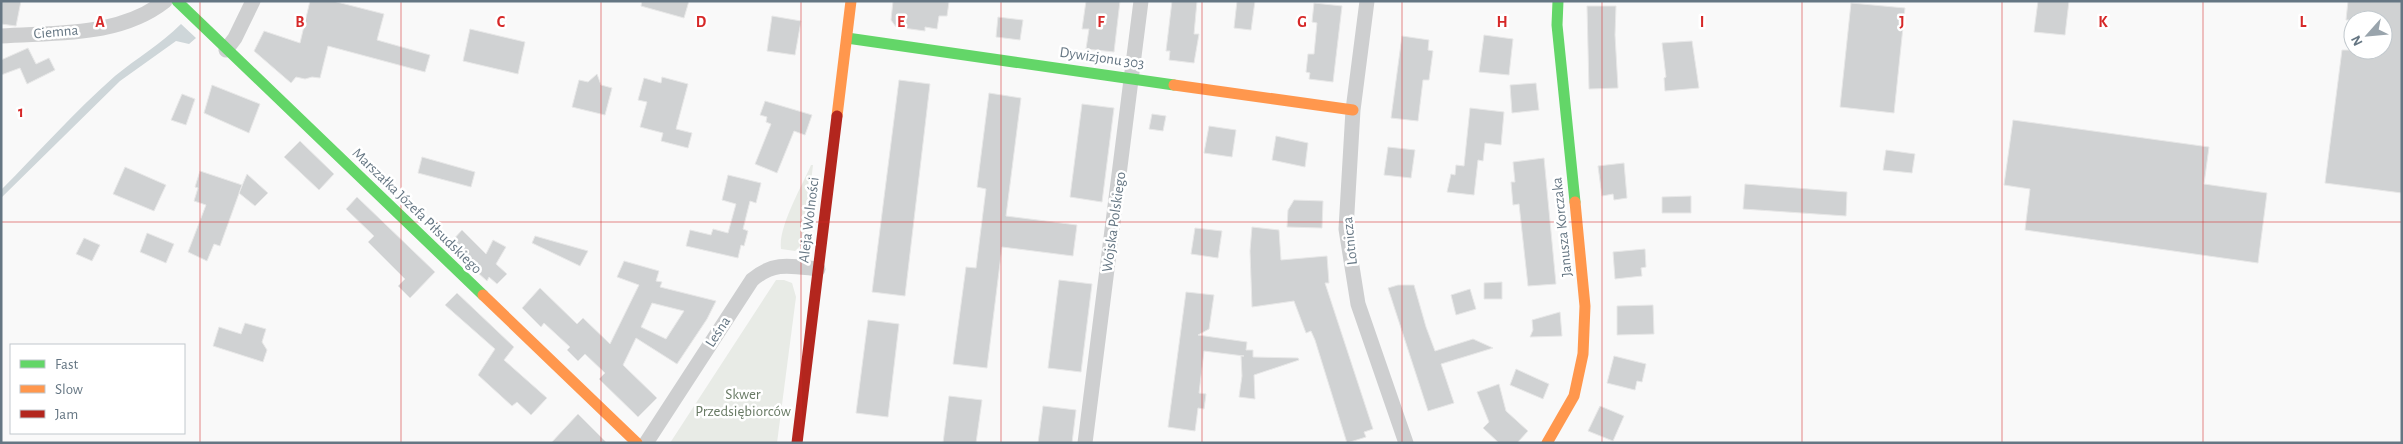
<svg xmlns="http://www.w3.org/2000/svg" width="2403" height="444" viewBox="0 0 2403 444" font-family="'Alegreya Sans',sans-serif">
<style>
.green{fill:#e8ebe6}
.water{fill:#ced6d9}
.building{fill:#d0d2d3;stroke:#e8e8e8;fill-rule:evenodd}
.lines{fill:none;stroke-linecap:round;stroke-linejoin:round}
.street{stroke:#cecfd0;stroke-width:15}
.fast{stroke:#63d668;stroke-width:11}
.slow{stroke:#ff974d;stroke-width:11}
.jam{stroke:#b3261e;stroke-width:11}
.grid{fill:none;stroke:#d62828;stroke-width:1;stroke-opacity:0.55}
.labels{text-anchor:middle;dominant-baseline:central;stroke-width:5;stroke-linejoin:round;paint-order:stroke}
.street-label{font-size:15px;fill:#657683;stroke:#fff}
.park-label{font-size:15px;fill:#687a64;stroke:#fff}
.grid-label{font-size:16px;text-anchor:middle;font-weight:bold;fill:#d62828;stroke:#fff;stroke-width:5;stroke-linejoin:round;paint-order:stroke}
</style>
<rect width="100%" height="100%" fill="#f9f9f9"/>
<path class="green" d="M811 165H813L804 242 795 251 781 249C778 227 802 186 811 165Z
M776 280H784L792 283 796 297 777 443H670Z"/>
<path class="water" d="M181 24 196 38 189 44 176 41 120 81 1 198V190C39 152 75 111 115 76 137 58 161 44 181 24Z"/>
<path class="building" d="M1 1H21L16 26 1 24Z
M310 1H333L384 14 377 40 430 55 425 72 328 46 320 78 312 77 305 79 296 77 291 83 254 51 264 31 300 43Z
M642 1H689L684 18 641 6Z
M893 1H940L949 2 947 16H939L937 29 925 27V31L896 27 891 20Z
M1086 1H1120L1114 52 1086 49 1089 29H1082Z
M1172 1H1197L1194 34H1199L1194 63 1169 60 1170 51H1166Z
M1237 1H1255L1251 30 1234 28Z
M2038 1H2069L2065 35 2034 32Z
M2348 1H2402V193L2325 183 2342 50H2383V20H2346Z
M1314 3 1342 6 1333 82 1309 79 1310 73 1306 72 1308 54H1314L1317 23 1312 22Z
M1851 3 1905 8 1894 113 1840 107Z
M1587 6H1616L1615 35 1618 88 1589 89Z
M772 16 801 21 795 55 767 51Z
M998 17 1023 20 1020 40 996 37Z
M470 29 525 42 518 74 463 61Z
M1484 35 1513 39 1509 75 1479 72Z
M1402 36 1429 40 1428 50 1433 51 1429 80H1423L1418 121 1391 118Z
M1692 41 1699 88 1665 91 1664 78 1666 77 1662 43Z
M28 48 36 64 49 58 55 70 27 84 20 68 1 75V60Z
M597 74 601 85 612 88 605 115 572 107 579 80 588 82Z
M662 77 688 84 676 129 692 133 688 148 661 141 663 133 640 127 647 102 638 100 644 78 661 83Z
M899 80 930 84 905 296 872 292Z
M1536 83 1539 110 1512 113 1510 85Z
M212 85 260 104 249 133 204 113Z
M989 93 1021 98 1006 216 1077 225 1073 256 1002 247 987 368 953 364 966 267 976 268 986 189 977 187Z
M182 94 195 99 186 125 171 120Z
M765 101 812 115 805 135 794 131 777 173 755 164 771 124 766 122 767 117 760 115Z
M1082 104 1114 108 1102 202 1070 197Z
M1470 108 1504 112 1501 145 1485 143 1483 161 1478 160 1474 195 1447 192 1451 174 1455 175 1456 165 1464 166Z
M1152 114 1166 116 1163 131 1149 129Z
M2013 120 2209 147 2204 184 2267 193 2258 263 2025 230 2030 189 2004 185Z
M1209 126 1236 130 1232 157 1204 153Z
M1276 136 1308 143 1305 167 1272 160Z
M300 141 334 174 319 190 284 157Z
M1388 147 1415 150 1411 178 1384 175Z
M1886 150 1915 154 1912 173 1883 170Z
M422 157 475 172 471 187 418 173Z
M1544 158 1556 284 1528 286 1519 204 1513 205 1511 182H1515L1513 162Z
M1624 163 1627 198 1614 200 1613 194 1602 196 1598 166Z
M125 167 166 185 154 211 113 194Z
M200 171 242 185 220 246 214 244 207 261 188 252 206 205 194 201 198 188 195 187Z
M247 174 268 193 255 206 239 193Z
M728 175 761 183 756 203 750 201 743 229 748 231 744 246 741 245 738 258 686 246 690 230 711 235 713 229 728 233 736 204 722 200Z
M1745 184 1847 192 1846 216 1743 209Z
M1691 196V213H1662V197Z
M357 197 435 272 410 298 398 286 405 279 368 242 374 236 346 209Z
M1294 200 1323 201 1322 228 1287 227 1288 210Z
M1252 227 1279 230 1281 260 1327 256 1329 283H1325L1373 429 1364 432 1366 437 1347 443 1315 340 1311 331 1306 333 1294 301 1252 307 1250 251Z
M1195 228 1222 231 1218 258 1191 254Z
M462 230 486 254 493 240 506 247 496 264 507 274 497 284 489 277 487 281 477 272 479 267 452 241Z
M147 233 174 244 166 263 140 252Z
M535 236 588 251 580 266 532 243Z
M84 238 100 245 92 261 76 254Z
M1645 249 1646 267 1641 268 1642 276 1615 279 1613 252Z
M624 261 659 271 656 281 662 282 660 287 716 301 707 319 677 364 636 338 623 365 657 398 638 417 599 379 605 373 585 354 578 361 567 350 570 347 544 323 541 327 522 308 540 288 577 324 583 318 610 344 639 285 617 277ZM652 303 684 311 666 339 641 327Z
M1059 280 1092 284 1081 372 1048 368Z
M1502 282V299H1484V283Z
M1398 285H1414L1426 327 1435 351 1473 339 1493 348 1441 364 1454 403 1428 411 1388 288Z
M1470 289 1476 309 1456 315 1451 295Z
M1186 292 1214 295 1209 329 1198 335 1247 342 1246 350H1253V357L1298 358 1299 360 1254 375 1255 399 1239 397 1242 376 1241 356H1244L1204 351 1199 393 1206 394 1204 409 1198 408 1195 431 1168 427Z
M457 293 514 347 504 360 547 398 531 415 517 402 512 406 478 375 495 349 445 305Z
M1653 305 1654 334 1617 335V306Z
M1560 312 1562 336 1530 337 1533 330 1532 320Z
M868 320 899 324 888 417 856 413Z
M245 323 266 329 262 342 267 350 263 362 213 346 219 327 241 334Z
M1614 356 1646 364 1642 382 1637 381 1635 390 1607 383Z
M1516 369 1549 384 1543 399 1510 385Z
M1499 384 1506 411 1528 431 1517 443H1499L1483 428 1489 422 1477 392Z
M949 396 982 400 976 443H943Z
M1043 406 1076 410 1072 443H1038Z
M1600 406 1624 416 1613 441 1588 431Z
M578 414 607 443H551Z"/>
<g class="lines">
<path class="street" d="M1367 1 1353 110 1346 229 1358 304 1406 443
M1 36C57 32 119 37 165 1
M226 50 235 38 253 1
M646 443 752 280C774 261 791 266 818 269
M1085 443 1141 1"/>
<path class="fast" d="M177 1 483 295
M1558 1 1557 25 1575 202
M847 38 1174 85"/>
<path class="slow" d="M1174 85 1353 110
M837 116 851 1
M483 295 637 443
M1547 443 1574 396 1583 354 1585 306 1575 202"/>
<path class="jam" d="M797 443 837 116"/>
</g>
<path class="grid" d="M200 1V443M401 1V443M601 1V443M801 1V443M1001 1V443M1202 1V443M1402 1V443M1602 1V443M1802 1V443M2002 1V443M2203 1V443M1 222H2402"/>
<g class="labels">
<g class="street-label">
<text transform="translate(56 32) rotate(-5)">Ciemna</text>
<text transform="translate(1102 58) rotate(8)">Dywizjonu 303</text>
<text transform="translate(417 211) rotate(44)">Marszałka Józefa Piłsudskiego</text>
<text transform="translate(809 220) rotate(-83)">Aleja Wolności</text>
<text transform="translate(1114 222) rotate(-82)">Wojska Polskiego</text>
<text transform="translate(1562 227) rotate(-96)">Janusza Korczaka</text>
<text transform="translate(1350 241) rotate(-96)">Lotnicza</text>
<text transform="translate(718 332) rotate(-57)">Leśna</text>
</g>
<g class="park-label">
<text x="743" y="394">Skwer<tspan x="743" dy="17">Przedsiębiorców</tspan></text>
</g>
</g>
<g class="grid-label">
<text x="100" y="27">A</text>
<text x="300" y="27">B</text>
<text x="501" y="27">C</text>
<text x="701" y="27">D</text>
<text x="901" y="27">E</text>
<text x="1101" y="27">F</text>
<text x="1302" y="27">G</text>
<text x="1502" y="27">H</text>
<text x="1702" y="27">I</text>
<text x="1902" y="27">J</text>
<text x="2103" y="27">K</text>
<text x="2303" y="27">L</text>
<text x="21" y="117">1</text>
</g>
<rect width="2403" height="444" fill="none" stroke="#657683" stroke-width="5"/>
<rect x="10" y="344" width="175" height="90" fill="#ffffff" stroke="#c1c8cd"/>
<rect x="20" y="360" width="25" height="8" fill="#63d668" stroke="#c1c8cd"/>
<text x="55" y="369" font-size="15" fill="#657683">Fast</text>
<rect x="20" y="385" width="25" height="8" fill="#ff974d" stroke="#c1c8cd"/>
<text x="55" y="394" font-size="15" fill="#657683">Slow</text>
<rect x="20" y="410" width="25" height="8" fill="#b3261e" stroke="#c1c8cd"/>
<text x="55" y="419" font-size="15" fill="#657683">Jam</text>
<g transform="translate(2368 35) rotate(243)"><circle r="24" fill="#ffffff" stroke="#c1c8cd"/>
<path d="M0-4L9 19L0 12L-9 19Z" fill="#99a4ac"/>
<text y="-8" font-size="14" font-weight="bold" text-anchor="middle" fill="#657683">N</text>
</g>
</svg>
